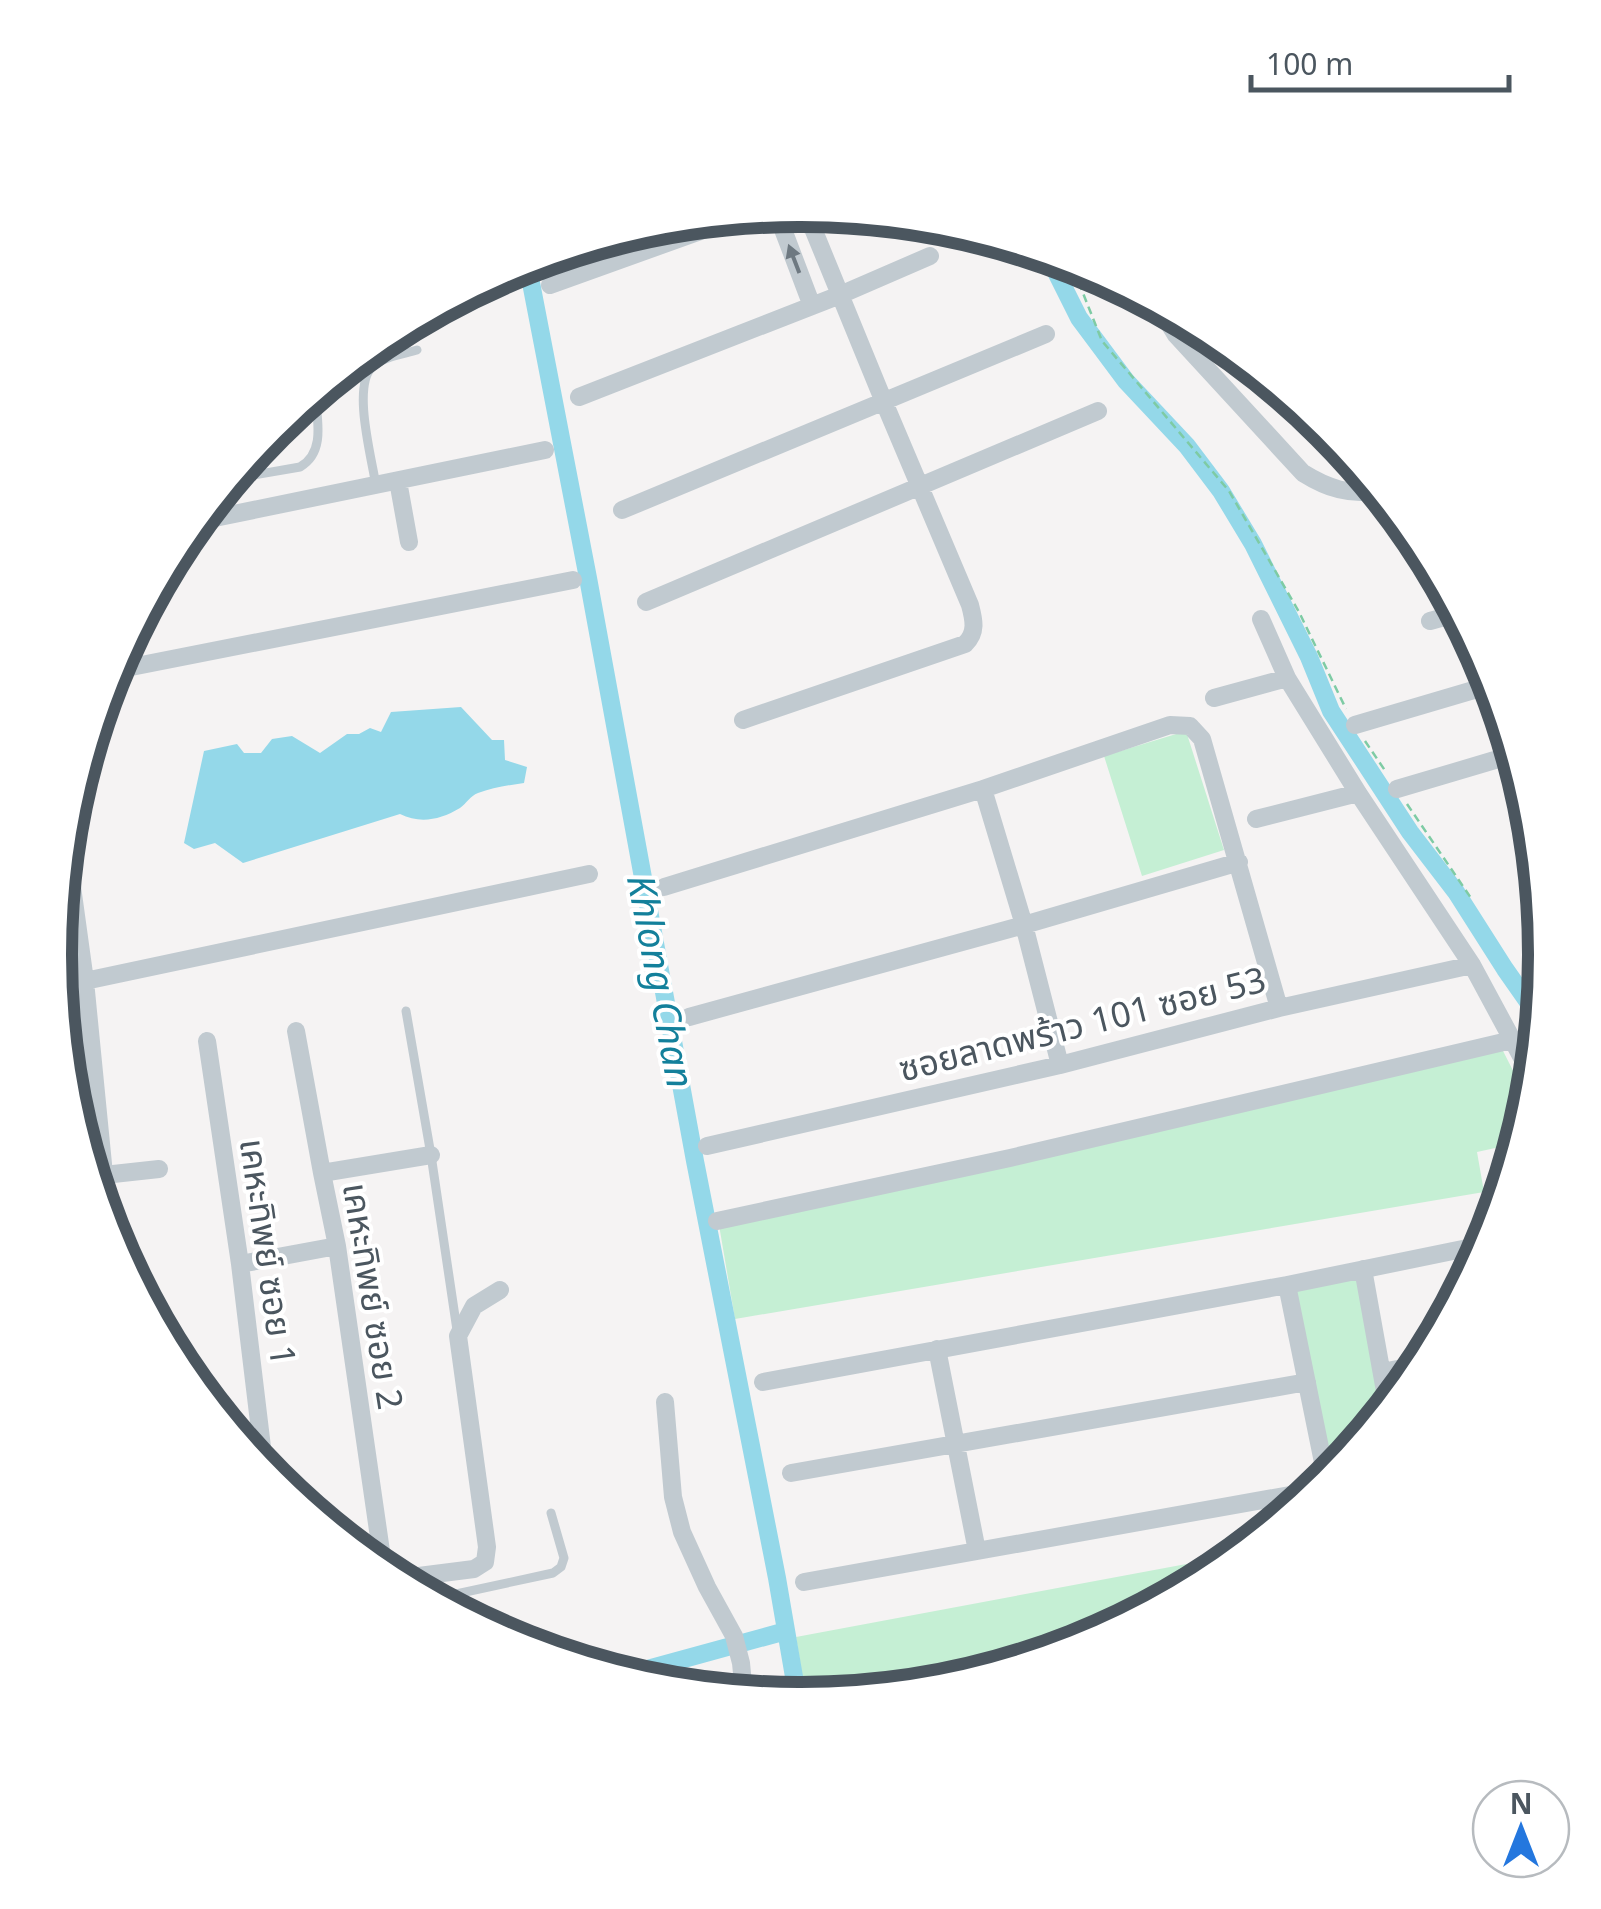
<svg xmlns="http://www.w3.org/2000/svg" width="1601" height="1909" viewBox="0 0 1601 1909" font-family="'Noto Sans','Noto Sans Thai',sans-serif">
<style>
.green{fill:#c5efd4}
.water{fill:#94d8e9}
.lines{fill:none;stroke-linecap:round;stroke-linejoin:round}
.canal{stroke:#94d8e9;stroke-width:18}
.path{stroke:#7ecba4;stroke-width:2.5;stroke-dasharray:8 5;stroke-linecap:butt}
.service{stroke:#c1cad0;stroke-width:9}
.minor{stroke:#c1cad0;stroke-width:18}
.oneway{fill:#6e7981}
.labels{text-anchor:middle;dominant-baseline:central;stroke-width:8;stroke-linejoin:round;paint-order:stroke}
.street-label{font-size:35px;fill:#4b565f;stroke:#fff}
.water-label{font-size:38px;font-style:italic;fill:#13809b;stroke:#fff}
.rim{fill:none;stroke:#4b565f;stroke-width:12}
</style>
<rect width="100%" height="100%" fill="#f5f3f3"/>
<path class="green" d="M1186 731 1224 850 1142 876 1104 756Z
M1501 1047 1530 1104 1518 1143 1477 1152 1484 1192 735 1319 719 1225Z
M1357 1277 1383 1414 1333 1475 1296 1288Z
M1240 1554 1214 1575 1085 1643 945 1686 806 1699 796 1637Z"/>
<path class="water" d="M461 707 492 740H504L505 760 527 767 524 783C509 785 492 788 478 793 470 796 467 803 460 808 440 820 420 824 400 814L243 863 215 843 194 849 184 843 204 751 237 744 244 753H261L272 739 292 736 320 753 347 734H359L370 728 381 732 391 712Z"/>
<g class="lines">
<path class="canal" d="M1042 253 1054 268 1079 318 1126 381 1187 446 1221 491 1253 544 1309 657 1331 711 1410 832 1456 892 1505 969 1540 1019
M527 262 588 578 695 1161 777 1578 798 1700
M622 1676 786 1631"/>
<path class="path" d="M1066 260 1075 273 1102 341 1229 491 1299 612 1346 709
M1365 741 1386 772
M1407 804 1471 898"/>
<path class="service" d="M231 479 300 467C326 452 317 419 315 393
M376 486C372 459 352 387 372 367 382 357 404 354 417 350
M406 1011 431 1155 457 1330
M433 1599 553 1573 561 1567 564 1558 551 1513"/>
<path class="minor" d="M776 211 812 306
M550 285 745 215
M1157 304 1176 335 1303 473C1327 488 1350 496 1379 490
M579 397 840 295 930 256
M398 481 409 542
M622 510 1046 334
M195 522 545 450
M646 602 1098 411
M1261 619 1287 678 1358 793 1472 965 1534 1080
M1430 621 1459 613
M111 671 573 580
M1214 698 1287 678
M743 720 965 644C977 633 974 620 970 605L884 402 805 209
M1355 725 1494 684
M983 789 1024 925 1060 1065
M1397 789 1515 754
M1256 819 1358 793
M66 843 85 981 110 1235
M664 887 983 789 1170 725 1190 726 1202 739 1279 1008
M85 981 589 874
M689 1017 1024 925 1239 862
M296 1031 322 1173 337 1246 384 1572
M207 1041 240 1264 265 1472
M707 1146 1060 1065 1279 1008 1472 965
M322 1173 431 1155
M104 1175 159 1169
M717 1221 1010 1158 1512 1040
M240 1264 337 1246
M1363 1269 1388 1408
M1287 1285 1327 1482
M937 1349 977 1551
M1382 1372 1423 1364
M763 1382 1287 1285 1487 1244
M665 1402 673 1497 682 1532 707 1587 734 1636 741 1663 744 1694
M791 1473 1307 1382
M395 1579 474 1569 485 1562 487 1547 458 1336 474 1306 500 1290
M804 1582 1318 1490"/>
</g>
<defs><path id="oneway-solid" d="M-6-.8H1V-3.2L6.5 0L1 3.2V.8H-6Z" transform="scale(2.5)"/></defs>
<use class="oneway" href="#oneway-solid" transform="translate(794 259) rotate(-111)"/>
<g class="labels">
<g class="street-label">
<text transform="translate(1082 1023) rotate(-14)">ซอยลาดพร้าว 101 ซอย 53</text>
<text transform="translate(269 1252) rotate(82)">เคหะทิพย์ ซอย 1</text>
<text transform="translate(374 1296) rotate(81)">เคหะทิพย์ ซอย 2</text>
</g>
<g class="water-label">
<text transform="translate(662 981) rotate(79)">Khlong Chan</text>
</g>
</g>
<path d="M0 0H1601V1909H0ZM799 227H801A727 727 0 0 1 1528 954V955A727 727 0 0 1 801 1682H799A727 727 0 0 1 72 955V954A727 727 0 0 1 799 227Z" fill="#fff" fill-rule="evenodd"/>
<path class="rim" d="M799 227H801A727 727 0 0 1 1528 954V955A727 727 0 0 1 801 1682H799A727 727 0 0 1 72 955V954A727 727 0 0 1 799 227Z"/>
<g transform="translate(1521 1829)"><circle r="48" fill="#ffffff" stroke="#b7bbbf" stroke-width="2.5"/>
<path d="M0-8L18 38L0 25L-18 38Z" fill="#2477de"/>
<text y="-15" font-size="28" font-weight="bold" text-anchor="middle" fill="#4b565f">N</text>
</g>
<path d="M1251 75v15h258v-15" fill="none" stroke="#4b565f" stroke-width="5"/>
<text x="1266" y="75" font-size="30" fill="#4b565f" stroke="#ffffff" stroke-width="8" paint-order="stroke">100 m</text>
</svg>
